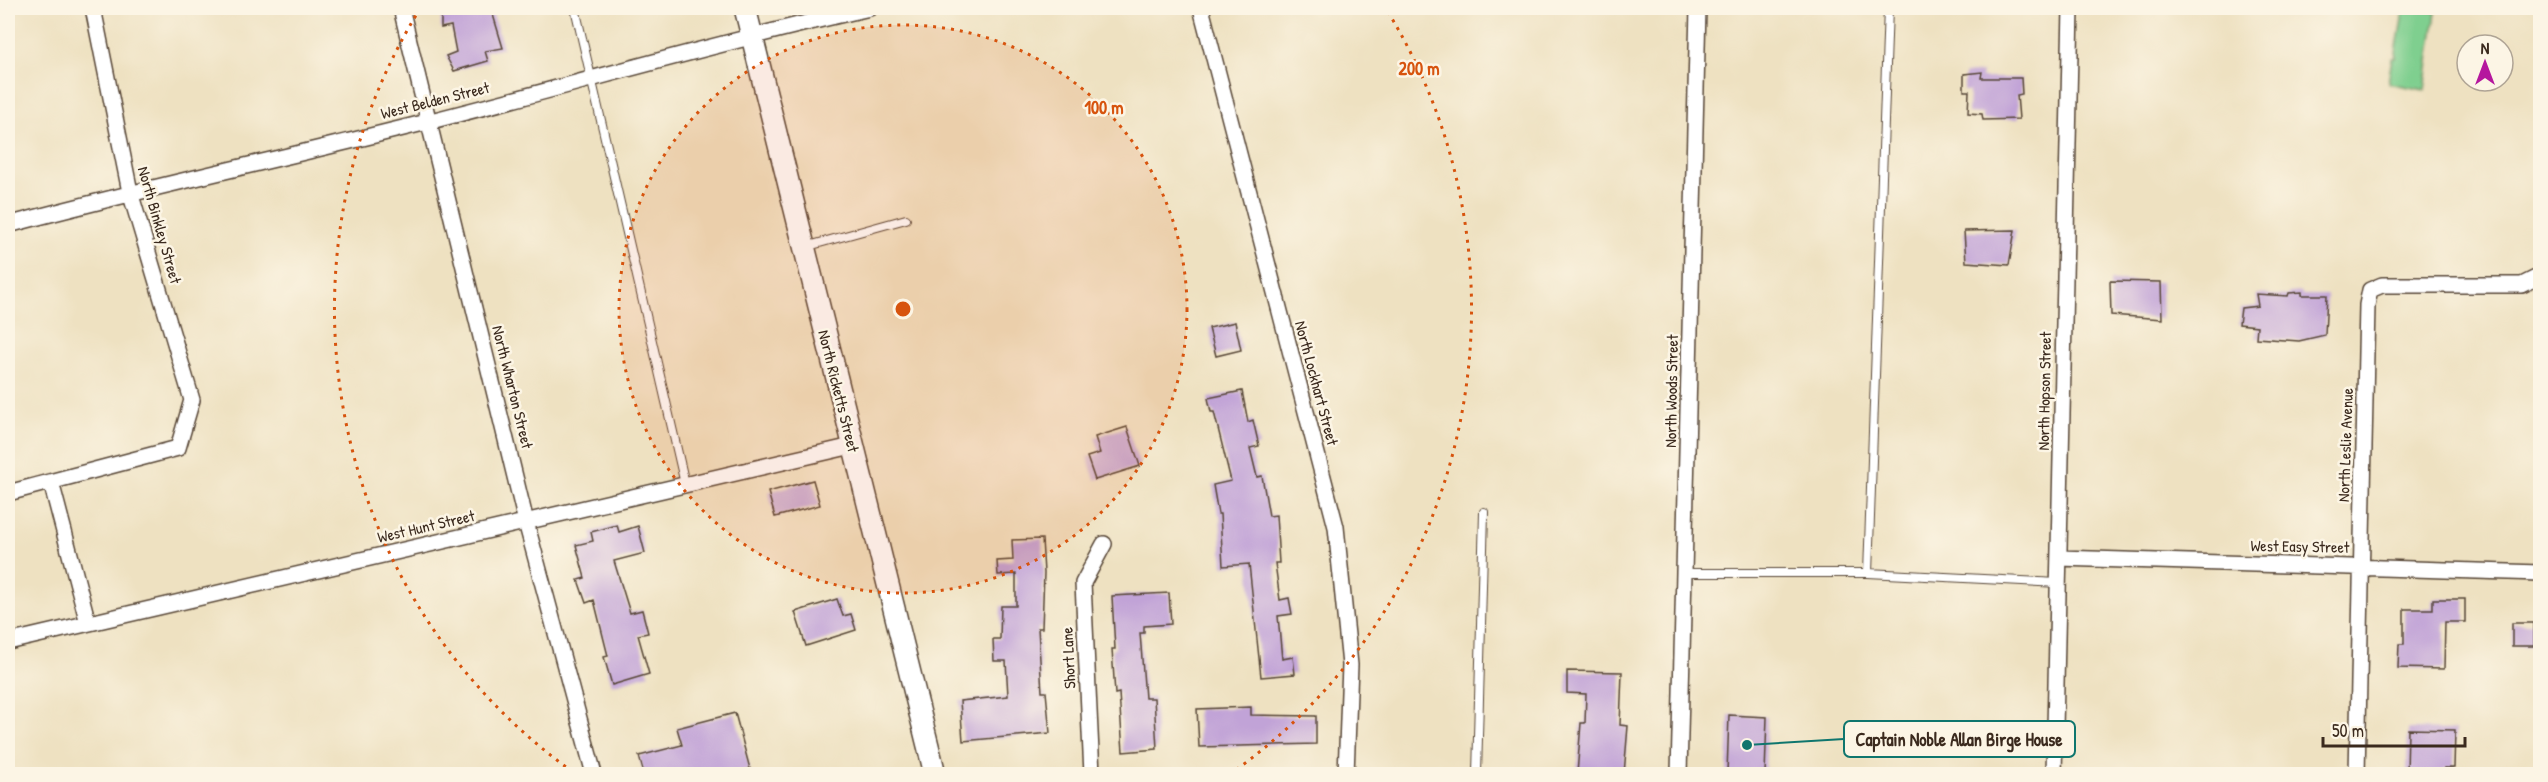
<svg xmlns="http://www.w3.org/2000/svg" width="2548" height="782" viewBox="0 0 2548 782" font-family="'Patrick Hand',sans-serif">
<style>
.green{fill:#7fcf8f;stroke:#5d7c56;stroke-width:1.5}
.building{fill:#c1a3d7}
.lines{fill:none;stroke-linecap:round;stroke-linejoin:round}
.lane-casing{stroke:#564536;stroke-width:10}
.street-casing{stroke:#564536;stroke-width:18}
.secondary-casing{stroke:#564536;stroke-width:24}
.lane{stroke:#fff;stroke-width:8}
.street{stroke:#fff;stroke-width:15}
.secondary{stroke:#fff;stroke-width:21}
.ring{fill:none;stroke:#d7540e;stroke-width:3;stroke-dasharray:3 6}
.labels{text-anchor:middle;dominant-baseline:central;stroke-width:5;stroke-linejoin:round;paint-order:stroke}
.street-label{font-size:16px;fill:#3b2a1e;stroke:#fcf5e5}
.centre{fill:#d7540e;stroke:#fcf5e5;stroke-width:3}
.ring-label{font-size:18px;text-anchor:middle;font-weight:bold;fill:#d7540e;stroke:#fcf5e5;stroke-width:5;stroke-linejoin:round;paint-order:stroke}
.leader{fill:none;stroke:#0f766e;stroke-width:2}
.callout-dot{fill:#0f766e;stroke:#fcf5e5;stroke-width:2}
.callout{fill:#fcf5e5;stroke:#0f766e;stroke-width:2}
.callout-label{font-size:18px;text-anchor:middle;font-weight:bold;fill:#3b2a1e}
</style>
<rect width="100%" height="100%" fill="#fcf5e5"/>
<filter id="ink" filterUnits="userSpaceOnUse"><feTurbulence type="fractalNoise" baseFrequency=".0167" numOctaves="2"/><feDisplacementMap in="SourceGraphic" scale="12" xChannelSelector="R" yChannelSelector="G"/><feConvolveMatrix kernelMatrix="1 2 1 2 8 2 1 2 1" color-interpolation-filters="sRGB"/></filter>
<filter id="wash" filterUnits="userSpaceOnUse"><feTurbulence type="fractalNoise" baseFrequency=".008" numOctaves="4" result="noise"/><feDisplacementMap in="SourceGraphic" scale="24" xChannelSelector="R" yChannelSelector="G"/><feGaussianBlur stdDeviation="1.35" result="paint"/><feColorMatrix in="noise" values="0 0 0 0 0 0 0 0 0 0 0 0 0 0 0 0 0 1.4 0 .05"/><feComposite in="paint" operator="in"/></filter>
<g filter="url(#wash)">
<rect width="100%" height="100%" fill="#eee1c1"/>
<path class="green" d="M2404 8 2436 12 2425 90 2388 83 2392 58H2395Z"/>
<g id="blocks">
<path class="building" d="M441 8H491L503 48 485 51 488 61 454 71 446 56 456 52 451 26 441 28Z
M1982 72 1981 78H2021L2022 94 2017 95 2019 119 1983 120 1982 114 1968 113 1969 91H1964V74Z
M2015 230 2009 265 1966 262 1964 231Z
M2110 281 2161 282 2162 319 2111 315Z
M2302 292V295H2327L2325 335 2299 341 2256 338 2257 326 2239 324 2241 308 2258 306 2256 294 2288 296 2289 293Z
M1235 322 1241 350 1216 356 1209 328Z
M1242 391 1248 422 1253 420 1259 446 1250 448 1257 477 1262 476 1269 516 1276 515 1279 563H1275L1280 600 1289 598 1292 614 1278 616 1282 659 1293 657 1295 674 1261 677 1249 564 1223 566 1220 514H1218L1213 485 1231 481 1214 412H1211L1208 398Z
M1127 427 1140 466 1095 480 1087 457 1100 453 1095 437Z
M813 480 820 505 775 517 768 492Z
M617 525 619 532 638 526 645 553 614 561 630 613 642 610 648 633 638 635 649 674 612 685 604 657 608 656 594 600 586 603 578 580 585 578 576 545 593 541 591 532Z
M1042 539 1044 573 1042 628H1038L1042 692H1046L1050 733 963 741 960 701 1008 696 1006 661H994L993 639H1000L1001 606H1016V574L998 575 997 561 1013 560 1012 540Z
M1169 593 1171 624 1144 626V633H1140L1145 698H1154L1157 749 1123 752 1119 693 1115 694 1112 649H1115L1112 596Z
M837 599 843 616 851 614 856 630 806 646 795 612Z
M2433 599H2465V622H2445L2444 669 2398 668 2399 644H2404V609H2433Z
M2512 623H2534V646H2512Z
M1567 671 1622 672 1620 725 1628 726 1624 774H1577L1581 723H1585L1586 694 1567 693Z
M1251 707V715L1316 716V744L1199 747 1197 709Z
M735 713 750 769 729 774H644L639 756 682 745 677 728Z
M1729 715 1767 717 1765 774 1727 773Z
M2408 729 2455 730 2454 768H2444V774H2407Z"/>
</g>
</g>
<g filter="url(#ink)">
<use href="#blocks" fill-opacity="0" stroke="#564536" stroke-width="1.5"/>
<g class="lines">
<defs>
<path id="lane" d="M575 8 685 484
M805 247 906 219
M1684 573H1868L2058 583
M1868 573 1888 8
M1477 774 1484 512"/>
<path id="street" d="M401 8 526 522 594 774
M1201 8 1336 527 1350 665 1346 774
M8 225C148 187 290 157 431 121 577 84 723 41 870 8
M51 482 88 623
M8 493 178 448 192 400 130 192 93 8
M2059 558 2540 573
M8 642 852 446
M1092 774 1083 583 1104 544
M1679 774 1698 8
M2054 774 2071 8
M2357 774 2367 305 2370 290 2382 285H2522L2540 276"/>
<path id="secondary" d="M745 8 935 774"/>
</defs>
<use href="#lane" class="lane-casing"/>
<use href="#street" class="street-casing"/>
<use href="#secondary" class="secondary-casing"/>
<use href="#lane" class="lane"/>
<use href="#street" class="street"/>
<use href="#secondary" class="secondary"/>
</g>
</g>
<circle cx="903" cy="309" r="284" fill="#d7540e" fill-opacity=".12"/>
<g class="ring">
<circle cx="903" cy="309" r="284"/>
<path d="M573 772A569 569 0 0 1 418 12M1388 12A569 569 0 0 1 1233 772"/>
</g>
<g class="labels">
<g class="street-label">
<text transform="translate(435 100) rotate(-14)">West Belden Street</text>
<text transform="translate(160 225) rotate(74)">North Binkley Street</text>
<text transform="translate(1317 383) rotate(75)">North Lockhart Street</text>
<text transform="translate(513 387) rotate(76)">North Wharton Street</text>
<text transform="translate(839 391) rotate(76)">North Ricketts Street</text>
<text transform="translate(1671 391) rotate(-89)">North Woods Street</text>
<text transform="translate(2044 391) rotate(-89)">North Hopson Street</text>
<text transform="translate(2345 445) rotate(-88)">North Leslie Avenue</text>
<text transform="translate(426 526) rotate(-13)">West Hunt Street</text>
<text transform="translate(2300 546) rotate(1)">West Easy Street</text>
<text transform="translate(1068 658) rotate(-93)">Short Lane</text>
</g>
</g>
<circle cx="903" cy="309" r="9" class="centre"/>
<g class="ring-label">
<text x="1419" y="75">200 m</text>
<text x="1104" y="114">100 m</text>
</g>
<path class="leader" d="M1747 745L1844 739"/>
<circle class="callout-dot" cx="1747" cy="745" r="6"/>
<rect class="callout" x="1844" y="721" width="231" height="36" rx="6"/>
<g class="callout-label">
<text x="1959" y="746">Captain Noble Allan Birge House</text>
</g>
<rect width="2548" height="782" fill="none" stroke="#fcf5e5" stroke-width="30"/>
<g transform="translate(2485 63)"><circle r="28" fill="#fcf5e5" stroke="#afa495" stroke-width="1.5"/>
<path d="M0-4.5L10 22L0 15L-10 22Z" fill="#b5179e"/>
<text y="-9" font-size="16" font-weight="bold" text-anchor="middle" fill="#3b2a1e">N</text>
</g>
<path d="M2323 737v9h142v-9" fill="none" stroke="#3b2a1e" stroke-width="3"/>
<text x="2332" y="737" font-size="18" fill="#3b2a1e" stroke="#fcf5e5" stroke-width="4.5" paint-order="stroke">50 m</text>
</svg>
